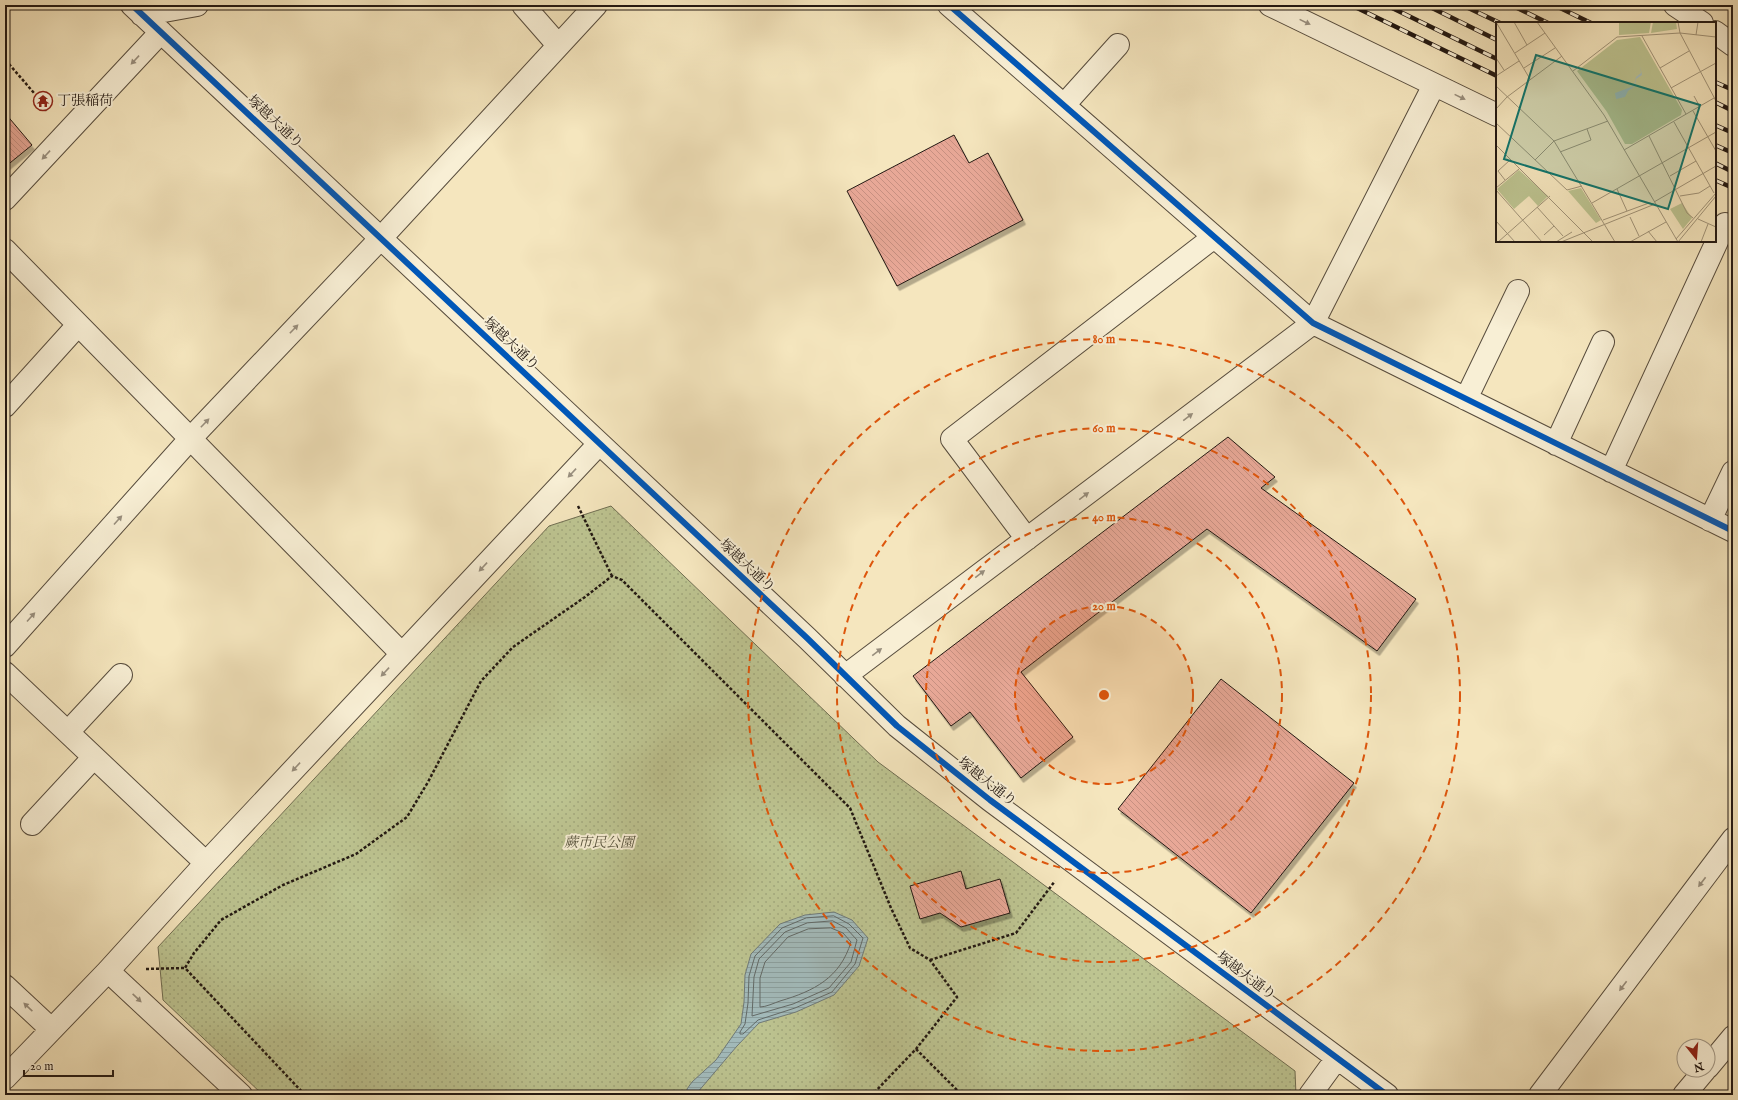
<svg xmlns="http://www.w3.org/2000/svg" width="1738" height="1100" viewBox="0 0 1738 1100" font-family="'IM FELL English','Noto Serif JP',serif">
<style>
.park{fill:url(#park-dots);stroke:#706e52}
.water{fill:url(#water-rules);stroke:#6f7a79}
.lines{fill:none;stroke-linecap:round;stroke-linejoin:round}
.shore{stroke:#626a68;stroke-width:1}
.building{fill:url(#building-back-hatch);stroke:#221812;filter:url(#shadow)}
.minor-casing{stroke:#574c3d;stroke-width:24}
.path{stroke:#221812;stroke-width:2.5;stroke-dasharray:3 2;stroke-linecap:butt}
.minor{stroke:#f8efd5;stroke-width:22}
.rail-casing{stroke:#221812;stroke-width:4.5}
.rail{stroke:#f8efd5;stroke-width:3;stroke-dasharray:9;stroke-linecap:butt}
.cycleway-casing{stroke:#f8efd5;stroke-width:8}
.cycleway{stroke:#0057b8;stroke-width:6}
.oneway{fill:#988e7d}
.ring{fill:none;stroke:#de560c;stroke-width:2;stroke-dasharray:7 5}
.labels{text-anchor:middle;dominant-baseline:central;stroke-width:4;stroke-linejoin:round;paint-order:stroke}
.poi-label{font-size:14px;fill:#221812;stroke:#f8efd5;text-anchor:start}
.street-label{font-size:14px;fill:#221812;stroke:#f8efd5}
.park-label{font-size:14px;font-style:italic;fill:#58543e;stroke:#f8efd5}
.inset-road{fill:none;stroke:#a19479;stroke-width:1}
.view{fill:#0f766e;fill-opacity:0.15;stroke:#0f766e;stroke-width:2}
.inset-edge{fill:none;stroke:#221812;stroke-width:2}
.centre{fill:#de560c;stroke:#f8efd5;stroke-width:2}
.ring-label{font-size:12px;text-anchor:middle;font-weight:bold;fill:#de560c;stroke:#f8efd5;stroke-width:4;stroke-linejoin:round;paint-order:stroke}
</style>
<defs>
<pattern id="park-dots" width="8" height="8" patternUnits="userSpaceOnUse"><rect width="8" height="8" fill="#bdc491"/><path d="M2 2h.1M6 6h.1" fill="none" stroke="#a2a87c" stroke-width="1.8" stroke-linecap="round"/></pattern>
<pattern id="water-rules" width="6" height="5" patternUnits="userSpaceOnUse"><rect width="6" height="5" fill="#a3bcbd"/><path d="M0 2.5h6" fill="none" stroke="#8ca1a1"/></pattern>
<pattern id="building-back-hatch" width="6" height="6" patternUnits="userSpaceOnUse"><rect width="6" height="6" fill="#e8a897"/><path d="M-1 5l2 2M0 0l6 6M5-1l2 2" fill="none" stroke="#c79081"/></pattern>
<filter id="shadow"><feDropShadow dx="2.5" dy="4.5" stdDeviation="0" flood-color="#0004"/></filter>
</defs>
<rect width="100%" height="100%" fill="#f5e6be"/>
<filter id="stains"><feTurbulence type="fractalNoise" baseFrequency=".005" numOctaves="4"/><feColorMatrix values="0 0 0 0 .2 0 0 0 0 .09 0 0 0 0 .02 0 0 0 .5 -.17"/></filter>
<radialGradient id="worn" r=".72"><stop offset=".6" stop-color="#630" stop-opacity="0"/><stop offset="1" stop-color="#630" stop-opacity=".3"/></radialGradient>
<path class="park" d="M611 506 878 762 1295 1071 1296 1095H263L163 1000 158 947 549 526Z"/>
<path class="water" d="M834 912 852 920 868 938 859 966 834 995 796 1012 759 1023 737 1046 697 1093V1095H687V1089L692 1082 716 1060 741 1024 744 1002 745 975 751 954 780 924 805 915Z"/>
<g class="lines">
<path class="shore" d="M834 916 849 924 863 938 855 964 832 992 795 1008 758 1020 743 1034H740V1032L745 1024 748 1003 749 976 755 956 782 928 806 918Z
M833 921 846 928 857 940 851 962 829 988 793 1004 752 1016 754 977 759 959 785 932 807 923Z
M831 928 843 933 851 942C840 978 814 991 780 1001 774 1003 766 1007 760 1007V978L765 962 788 937 808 929Z"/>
</g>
<path class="building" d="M43 96 48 102 43 107 37 101Z
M5 113 32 145 5 167Z
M954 135 969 163 988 153 1023 220 897 286 847 191Z
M1228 437 1275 477 1261 488 1416 599 1377 651 1207 529 1021 672 1073 737 1021 778 970 712 951 726 913 676Z
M1221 679 1354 783 1251 913 1118 809Z
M961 871 966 889 1000 879 1010 913 961 927 940 913 920 919 910 886Z"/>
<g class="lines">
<defs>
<path id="minor" d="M132 5 807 638 897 726 990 800 1387 1095
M523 5 558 45
M949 5 1313 323 1733 531
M1270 5 1497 115
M1675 5 1702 23
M142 15 197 5
M1715 32 1733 45
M1064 105 1118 45
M5 199 161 32
M5 250 402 654
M1466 399 1518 291
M5 406 78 325
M1556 444 1603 342
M1611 471 1725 224
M1710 520 1733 472
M1027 539 952 439 1214 237
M5 646 190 439 381 238 596 5
M5 673 206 863
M845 676 1313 323 1434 85
M68 732 121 675
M32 824 94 757
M108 971 241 1095
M5 986 51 1029
M1708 1067 1733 1037
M5 1078 108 971 206 863 599 444
M1310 1095 1337 1058
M1540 1095 1733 839
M1684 1095 1705 1070"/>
</defs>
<use href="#minor" class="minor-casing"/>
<path class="path" d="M5 67 9 64 34 93
M578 506 612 576
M930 960 1016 933 1055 881
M146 969 185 968
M916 1049 962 1095
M305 1095 185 968 194 953 221 920 283 885 356 854 407 817 428 782 481 681 513 647 585 597 612 576 622 580 850 808 891 908 910 948 930 960 957 997 916 1049 872 1095"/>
<use href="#minor" class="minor"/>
<defs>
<path id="rail" d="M1351 5 1497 76
M1386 5 1497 59
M1426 5 1497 40
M1462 5 1500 23
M1511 5 1548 23
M1554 5 1591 23
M1715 82 1733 90
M1715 102 1733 111
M1715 125 1733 133
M1715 145 1733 153
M1715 163 1733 172
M1715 180 1733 188"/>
</defs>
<use href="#rail" class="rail-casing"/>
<use href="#rail" class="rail"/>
<defs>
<path id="cycleway" d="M132 5 807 638 897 726 990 800 1387 1095
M949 5 1313 323 1733 531"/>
</defs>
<use href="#cycleway" class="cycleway-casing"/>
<use href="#cycleway" class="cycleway"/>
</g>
<defs><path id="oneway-solid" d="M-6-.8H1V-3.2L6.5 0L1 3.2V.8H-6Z"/></defs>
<g class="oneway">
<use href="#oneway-solid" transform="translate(1305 22) rotate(26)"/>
<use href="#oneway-solid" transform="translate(135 60) rotate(133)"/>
<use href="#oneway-solid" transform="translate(1460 97) rotate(26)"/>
<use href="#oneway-solid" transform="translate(46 155) rotate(133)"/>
<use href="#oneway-solid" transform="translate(294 329) rotate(-46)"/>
<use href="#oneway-solid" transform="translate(1188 417) rotate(-37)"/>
<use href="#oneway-solid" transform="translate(205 423) rotate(-46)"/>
<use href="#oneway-solid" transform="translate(572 473) rotate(133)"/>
<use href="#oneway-solid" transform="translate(1084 496) rotate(-37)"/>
<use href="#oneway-solid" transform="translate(118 520) rotate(-48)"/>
<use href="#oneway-solid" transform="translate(483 567) rotate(133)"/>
<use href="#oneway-solid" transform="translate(980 574) rotate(-37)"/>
<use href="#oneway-solid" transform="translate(31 617) rotate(-48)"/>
<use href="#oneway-solid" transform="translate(877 652) rotate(-37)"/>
<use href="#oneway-solid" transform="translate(385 672) rotate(133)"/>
<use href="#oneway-solid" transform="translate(296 767) rotate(133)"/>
<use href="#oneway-solid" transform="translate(1702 882) rotate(127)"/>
<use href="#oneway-solid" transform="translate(1623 986) rotate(127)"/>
<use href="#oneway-solid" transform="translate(137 998) rotate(43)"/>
<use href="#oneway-solid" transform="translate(28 1007) rotate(-137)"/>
</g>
<circle cx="1104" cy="695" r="89" fill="#de560c" fill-opacity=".12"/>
<g class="ring">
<circle cx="1104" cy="695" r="89"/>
<circle cx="1104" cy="695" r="178"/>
<circle cx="1104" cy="695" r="267"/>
<circle cx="1104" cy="695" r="356"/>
</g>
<defs>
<symbol id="temple-ring" viewBox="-11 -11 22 22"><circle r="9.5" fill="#f8efd5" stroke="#8f2418" stroke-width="1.5"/><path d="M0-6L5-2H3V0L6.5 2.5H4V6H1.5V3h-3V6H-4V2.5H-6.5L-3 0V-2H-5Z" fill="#8f2418"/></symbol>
</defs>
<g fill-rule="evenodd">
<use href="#temple-ring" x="32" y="90" width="22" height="22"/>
</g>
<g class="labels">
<g class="poi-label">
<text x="57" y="101">丁張稲荷</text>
</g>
<g class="street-label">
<text transform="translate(275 122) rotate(43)">塚越大通り</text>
<text transform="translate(511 344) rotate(43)">塚越大通り</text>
<text transform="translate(747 566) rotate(43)">塚越大通り</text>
<text transform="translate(987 782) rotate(38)">塚越大通り</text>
<text transform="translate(1246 976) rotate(37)">塚越大通り</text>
</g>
<g class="park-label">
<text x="599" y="843">蕨市民公園</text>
</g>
</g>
<g transform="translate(1496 22)">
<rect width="220" height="220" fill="#f5e6be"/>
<path d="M85 166 105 198 100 201 72 169Z" fill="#bdc491"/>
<path d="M157 0H180L181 7 155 11ZM144 15 186 88 185 93 136 122H129L111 90 81 49 121 18ZM23 148 52 174 42 184 33 174 18 187 1 167ZM186 181 196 196 187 207 174 187Z" fill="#bdc491"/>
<path d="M123 0H155L153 11 123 13Z" fill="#bdc491"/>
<path d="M144 44 146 53 140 57 139 64 132 69 129 75 120 77 119 71 138 64 140 55 145 51Z" fill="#a3bcbd"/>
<path class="inset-road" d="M0 0 34 57M18 0 31 23M41 0 108 93 182 220M182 0 184 11 220 79M200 13 202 0M146 14 190 92M19 31 49 11M0 36 8 48M28 46 59 26M164 46 193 29M77 49 121 15 184 11 220 15M0 54 23 39M0 64 58 119 119 220M175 66 220 41M198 74 204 85M0 87 11 75 66 34M197 89 220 129M178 100 218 171M0 101 71 168 86 164M153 114 191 191 197 196M0 123 97 220M128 128 218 76M64 130 95 118 91 107M39 138 58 119 112 99M174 154 200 139M9 158 2 149 14 138M0 166 23 147M121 167 131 189M0 168 46 220M184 174 203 171 214 164M158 180 220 144M96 181 220 110M41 185 67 214M134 195 143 214M202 197 220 205M107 198 153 181 158 182M0 199 19 220M152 209 161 220M48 213 58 204M180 217 220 171M2 220 54 174M60 220 76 210M65 220 159 182M134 220 170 200M182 220 220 174M205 220 212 202"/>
<path class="view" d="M40 33 204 83 172 187 8 137Z"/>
<rect width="220" height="220" class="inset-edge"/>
</g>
<circle cx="1104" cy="695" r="6" class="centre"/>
<g class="ring-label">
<text x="1104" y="343">80 m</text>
<text x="1104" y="432">60 m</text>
<text x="1104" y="521">40 m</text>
<text x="1104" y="610">20 m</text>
</g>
<rect width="1738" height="1100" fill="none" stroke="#f5e6be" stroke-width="20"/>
<rect x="6" y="6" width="1726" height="1088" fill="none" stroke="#221812" stroke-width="2"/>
<rect x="10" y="10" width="1718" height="1080" fill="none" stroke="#221812"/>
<g transform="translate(1696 1058) rotate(163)"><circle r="19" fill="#f8efd5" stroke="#a29987"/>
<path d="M0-3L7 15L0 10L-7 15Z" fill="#8f2418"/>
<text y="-6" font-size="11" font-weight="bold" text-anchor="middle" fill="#221812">N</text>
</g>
<path d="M24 1070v6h89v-6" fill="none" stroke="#221812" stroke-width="2"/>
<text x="30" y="1070" font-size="12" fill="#221812" stroke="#f8efd5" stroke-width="3" paint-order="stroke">20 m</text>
<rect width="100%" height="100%" filter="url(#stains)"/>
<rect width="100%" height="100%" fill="url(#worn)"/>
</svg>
